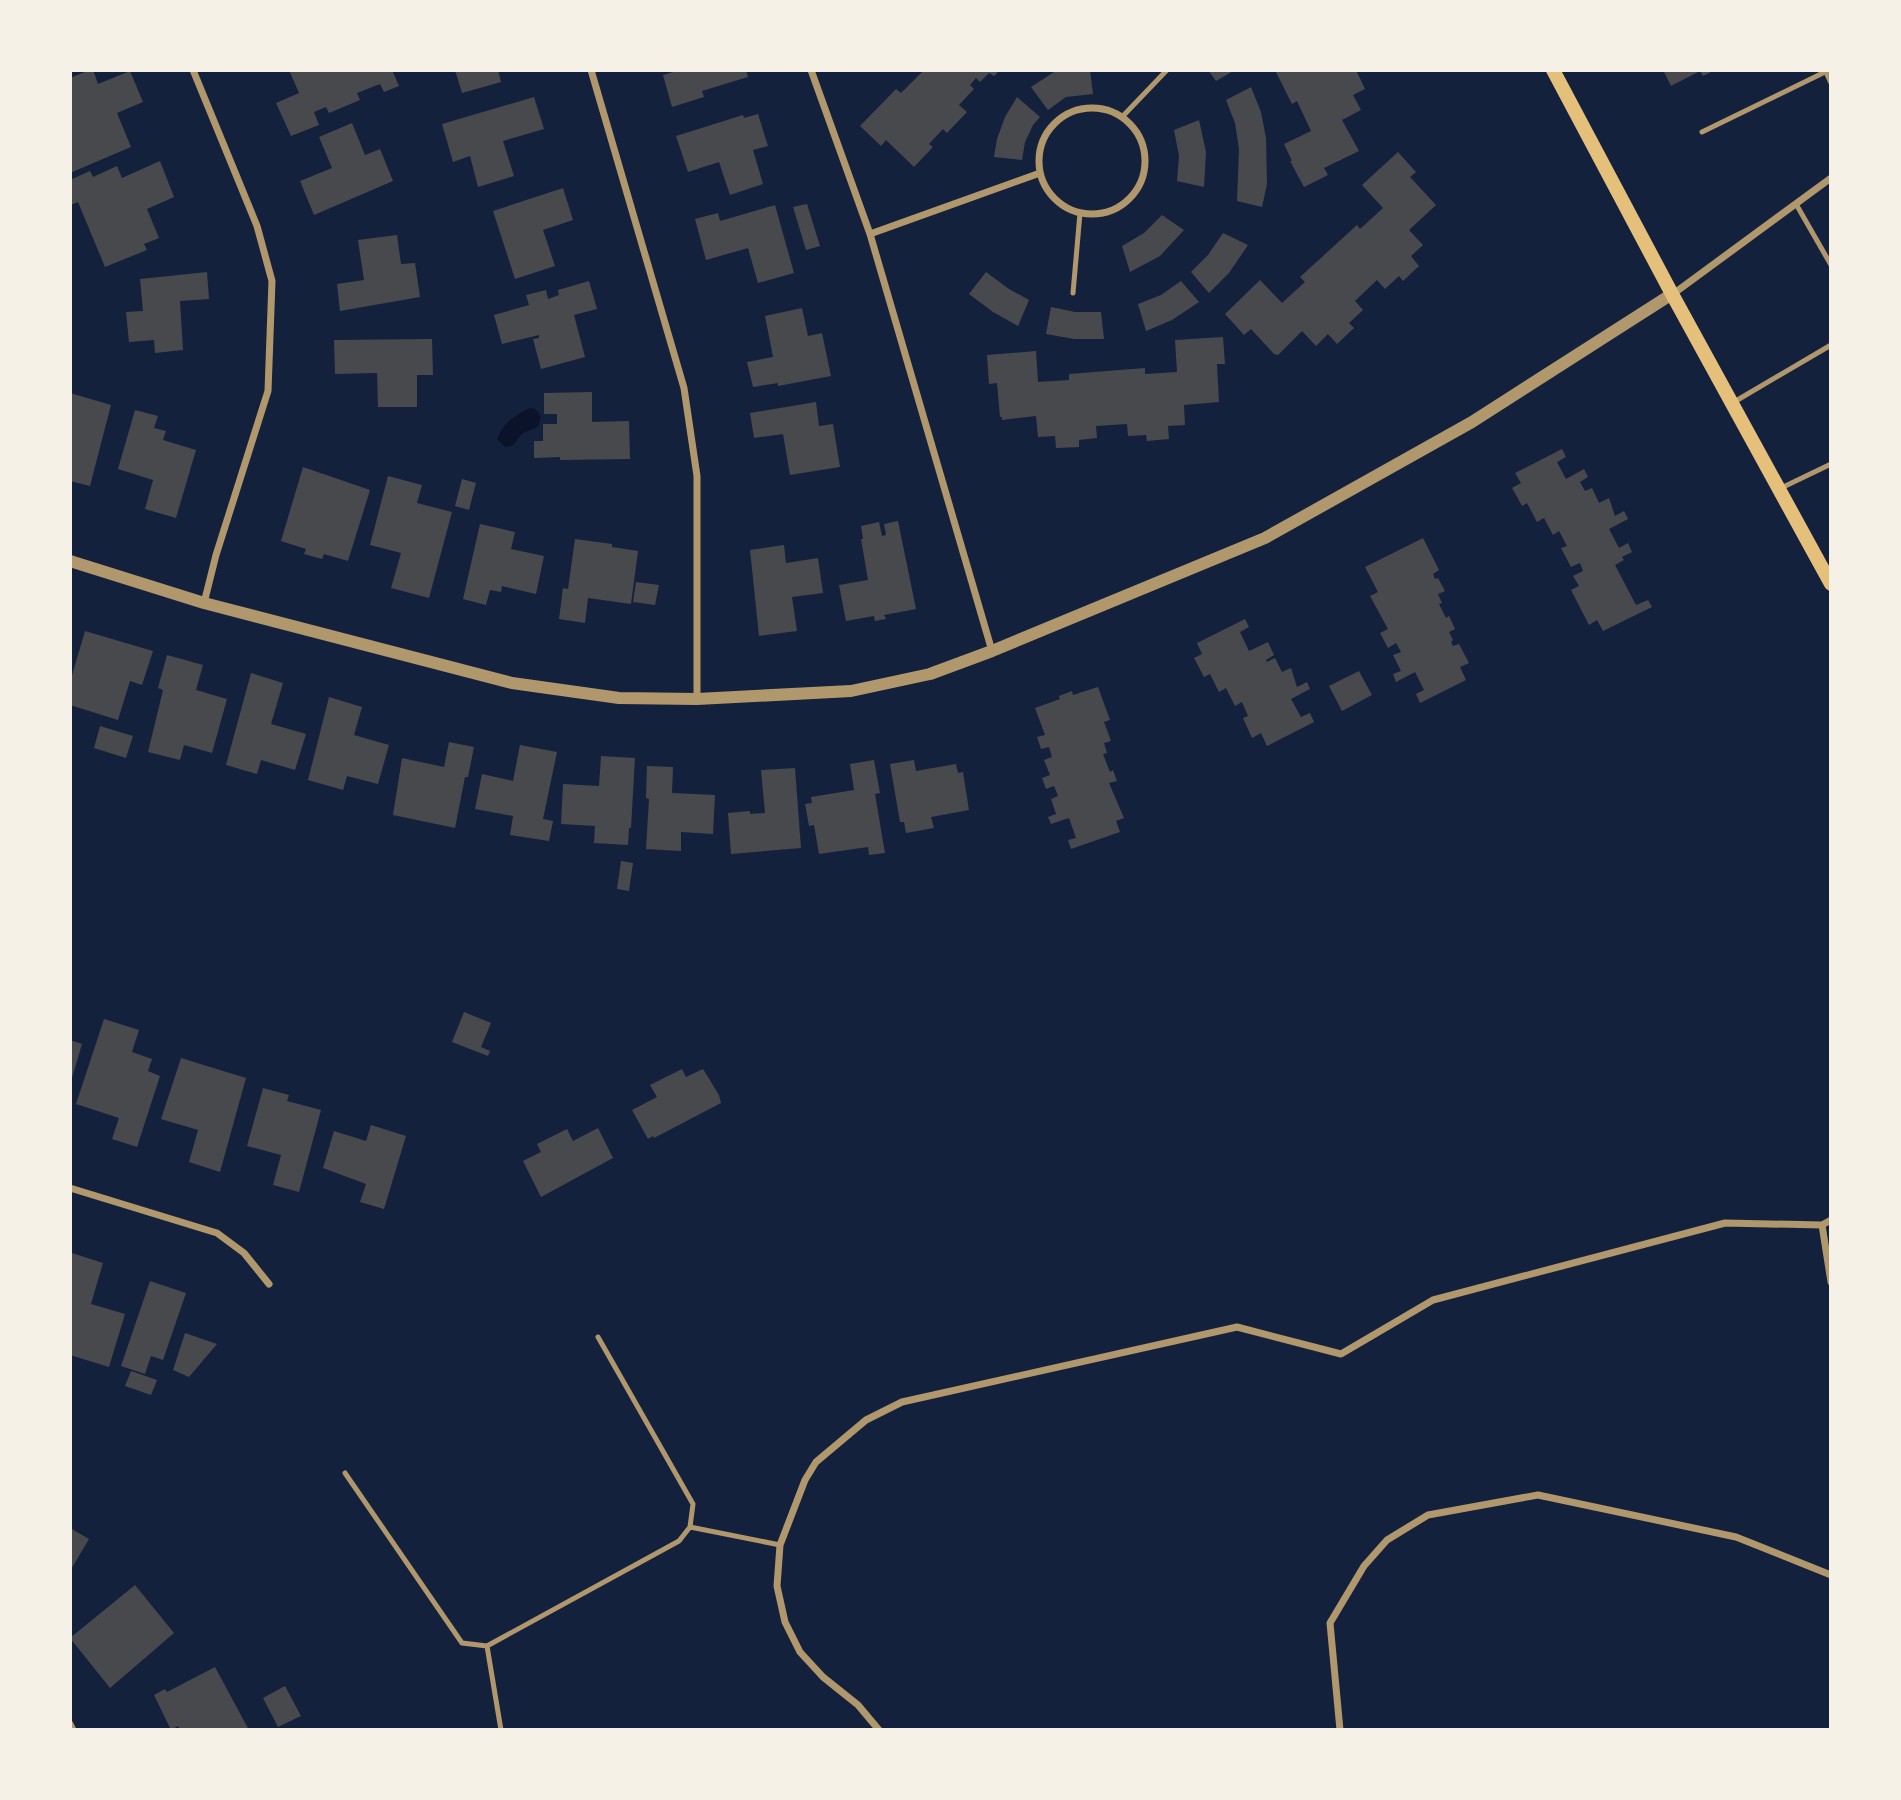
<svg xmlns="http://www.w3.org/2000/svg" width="1901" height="1800" viewBox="0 0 1901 1800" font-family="Merriweather,serif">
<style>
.water{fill:#0b132b}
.building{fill:#48494c}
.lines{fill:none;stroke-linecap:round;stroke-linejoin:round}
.service{stroke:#b1986c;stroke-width:5}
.minor{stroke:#b1986c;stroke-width:7}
.tertiary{stroke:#b1986c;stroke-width:12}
.secondary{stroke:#e5c07b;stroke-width:14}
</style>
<rect width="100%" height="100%" fill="#14213d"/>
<path class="water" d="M530 408 535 409 541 416 538 427 523 433 512 446 505 447 497 439C503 423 515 415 530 408Z"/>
<path class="building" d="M90 70H93L98 84 130 71 143 102 117 113 131 147 70 173V78Z
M289 70H392L399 86 384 92 380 84 357 93 360 100 329 113 326 107 314 112 319 125 291 136 276 103 299 93Z
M455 70H498L501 82 462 93Z
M680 70H746L748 77 702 91 704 97 672 107 663 75Z
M919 70H1000L994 76 989 73 980 82 976 78 970 85 974 89 959 105 967 112 947 133 943 129 929 144 933 147 914 167 886 140 881 146 860 126 896 89 901 93 922 72Z
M1057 70H1090L1093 94 1066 97 1048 110 1031 87Z
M1208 70H1235L1216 81Z
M1275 70 1349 72 1356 70 1365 89 1353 95 1361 110 1342 120 1359 151 1324 168 1328 175 1304 187 1290 161H1292L1284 144 1311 131 1297 101 1292 104Z
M1663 70H1715L1703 76 1700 71 1671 86Z
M1251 87 1261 112 1266 138 1267 184 1262 207 1237 201 1239 149 1235 123 1226 100Z
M534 97 544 129 503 141 514 176 478 187 470 156 453 162 442 124Z
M1017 97 1040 117 1033 125 1025 142 1022 160 994 157 997 139 1005 117Z
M758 114 768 146 753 150 763 184 730 195 719 162 688 172 676 136 743 115 744 118Z
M1199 120 1206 152 1204 187 1177 181 1179 156 1174 130Z
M352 123 365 155 380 149 393 181 314 215 300 181 332 168 319 137Z
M1398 152 1416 172 1410 177 1436 205 1409 230 1423 245 1411 256 1419 266 1403 281 1399 276 1385 289 1377 280 1355 301 1363 310 1349 323 1354 328 1337 344 1328 334 1316 346 1302 331 1278 355 1274 354 1251 329 1244 335 1225 314 1260 280 1282 303 1305 282 1300 277 1357 225 1360 229 1383 208 1362 185Z
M160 161 174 197 147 209 159 238 144 244 147 250 105 267 78 202 70 205V180L90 171 93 177 117 166 122 178Z
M563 188 573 220 543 230 555 266 515 279 493 211Z
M807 204 820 246 806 250 793 207Z
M775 205 794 273 758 283 748 248 706 260 695 219 718 213 720 221Z
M1162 215 1184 230 1160 256 1130 272 1122 246 1144 233Z
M1223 233 1248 245 1229 273 1209 293 1191 272 1208 255Z
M397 235 401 264 415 263 420 297 340 311 337 284 364 280 358 240Z
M207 272 209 299 180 301 183 350 155 353 154 340 129 342 126 312 143 311 140 279Z
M986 272 1009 289 1029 300 1018 326 993 312 969 294Z
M589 281 597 309 574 315 585 357 541 369 533 339 539 338V335L502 344 494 315 529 305 526 295 546 290 548 299 559 295 558 290Z
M1181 281 1199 302 1172 320 1146 331 1138 304 1161 295Z
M1051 307 1075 312H1101L1104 339H1074L1046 334Z
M802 308 808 336 822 333 831 376 778 386V383L753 387 747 362 773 357 765 316Z
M1223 337 1225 364H1217L1219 402 1184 405 1185 425 1168 426 1169 439 1147 441 1146 435 1128 436 1127 424 1096 426 1097 438 1079 440V447L1056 448 1055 436 1038 437 1036 416 1002 420V417H1000L997 383 989 384 987 355 1036 351 1038 382 1069 380V374L1145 368V374L1177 372 1175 340Z
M432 339 433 375H417V407H378L377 373 335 374 334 340Z
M592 392V422L629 421 630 459 560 460V457L534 458V441H543V424H557V414H544V393Z
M70 393 111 405 90 486 70 481Z
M816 402 819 426 833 424 840 467 790 475 783 434 754 438 750 413Z
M135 410 158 416 154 428 166 431 163 440 196 450 176 518 145 509 153 480 118 469Z
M1562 449 1566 457 1557 462 1566 479 1584 469 1588 477 1580 482 1585 491 1592 488 1599 503 1609 498 1615 516 1624 511 1628 519 1609 529 1619 548 1628 543 1632 552 1622 557 1624 560 1615 565 1636 605 1648 600 1652 607 1603 631 1597 620 1589 625 1571 590 1579 586 1573 576 1583 571 1580 563 1571 567 1561 548 1567 546 1559 531 1553 535 1544 518 1537 522 1527 503 1522 506 1512 488 1521 483 1515 473Z
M303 467 370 490 348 561 324 554 322 559 304 554 306 549 281 541Z
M388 476 422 485 417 503 452 512 429 598 391 588 401 553 370 545Z
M462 479 476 483 469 510 455 506Z
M898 521 916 609 884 615 886 619 875 621 874 616 846 621 839 585 868 580 861 539H863L861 526 879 522 882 536 886 535 884 524Z
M480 524 515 532 511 549 544 556 536 594 502 586 501 592 490 590 486 605 463 599Z
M1423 538 1439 570 1433 574 1435 579 1438 578 1445 591 1438 594 1442 603 1439 604 1446 618 1449 616 1455 629 1449 632 1453 640 1451 642 1453 646 1459 644 1469 663 1460 667 1466 680 1420 703 1416 694 1424 690 1415 672 1396 682 1393 674 1401 671 1393 655 1401 652 1396 643 1388 648 1380 633 1388 629 1370 596 1378 592 1365 567Z
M575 539 612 544V547L638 551 631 604 588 598 585 623 559 619 563 588 568 589Z
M784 545 786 563 818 558 823 593 792 597 797 631 759 636 750 550Z
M636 582 659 585 655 605 633 602Z
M1245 619 1249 627 1240 632 1249 651 1268 642 1274 655 1266 660 1267 662 1275 658 1282 672 1291 668 1297 687 1307 682 1310 689 1291 699 1301 717 1310 713 1314 722 1267 746 1261 733 1252 738 1243 718 1248 716 1242 702 1235 706 1226 688 1219 692 1210 674 1204 677 1194 658 1202 654 1197 643Z
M85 631 153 651 142 685 130 681 118 720 70 705V682Z
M167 655 203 665 196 690 227 699 212 753 184 745 180 760 148 752 163 690 158 688Z
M1359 671 1372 695 1342 711 1329 686Z
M251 673 283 683 271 724 306 734 295 770 261 760 257 774 226 765Z
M1098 687 1110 720 1104 722 1111 741 1104 743 1107 753 1103 754 1110 772 1113 770 1117 781 1109 783 1124 818 1116 821 1120 832 1071 849 1068 840 1076 838 1069 818 1051 824 1048 817 1056 814 1051 799 1058 796 1054 786 1046 789 1042 778 1050 775 1044 760 1052 757 1049 747 1041 749 1037 737 1045 735 1035 708 1060 699 1059 696 1072 691 1073 695Z
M329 697 362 707 354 735 389 745 378 784 347 776 343 790 308 780Z
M100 726 133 736 126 758 94 748Z
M449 742 474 747 468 777H465L455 828 393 815 402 758 444 767Z
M520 745 557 752 543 819 553 821 549 841 510 835 513 816 475 809 482 774 513 781Z
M601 756 635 758 631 828H629L628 845 594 843 595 826 561 824 563 784 599 786Z
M874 760 880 793 875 794 885 853 869 855 868 847 819 854 814 825 809 826 805 804 812 803 811 797 854 790 850 764Z
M914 760 916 771 956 764 958 773 963 772 969 810 931 817 934 828 906 833 904 822H900L890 764Z
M647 766 673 767 672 793 715 795 713 834 681 832V851L646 849 649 799 646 798Z
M795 768 801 848 731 854 728 813 750 811V814L765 813 761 770Z
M621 861 633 863 629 891 617 889Z
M464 1012 491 1023 481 1047 490 1051 488 1056 452 1042Z
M104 1019 139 1030 132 1052 152 1059 148 1071 160 1076 137 1147 112 1139 119 1118 76 1104Z
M70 1040 82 1044 71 1081H70Z
M181 1058 246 1078 220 1172 189 1162 198 1130 161 1119Z
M682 1069 686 1077 703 1069 719 1095 721 1103 654 1138 653 1136 648 1139 632 1110 657 1097 650 1085Z
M263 1088 289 1095 287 1101 321 1110 299 1192 273 1185 281 1155 247 1146Z
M371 1125 406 1136 384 1209 360 1202 366 1184 323 1168 334 1131 366 1141Z
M598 1128 613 1158 541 1197 523 1161 541 1152 537 1144 567 1129 573 1141Z
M72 1253 103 1263 91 1304 125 1314 109 1367 70 1355Z
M150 1281 186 1293 163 1360 151 1356 145 1374 121 1366Z
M185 1333 217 1344 189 1377 173 1370Z
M131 1371 157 1380 151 1395 125 1386Z
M70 1528 89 1539 70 1571Z
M135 1585 174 1633 110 1688 70 1638Z
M215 1667 249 1730H180L178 1726 171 1730 154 1695 165 1689 167 1692Z
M285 1686 301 1716 278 1727 263 1698Z"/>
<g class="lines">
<path class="service" d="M1825 70 1831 83
M1122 117 1167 70
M1702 132 1825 72
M1796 204 1831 265
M1073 293 1080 213
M1734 402 1831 345
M1779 489 1831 464
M345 1473 462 1643 487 1646 679 1541 690 1527 693 1504 598 1337
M690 1527 780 1545
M487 1646 501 1730"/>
<path class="minor" d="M193 70 257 226 272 281 268 391 216 555 204 603
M591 70 684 388 697 476V699
M811 70 870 234 992 651
M1039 161a53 53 0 1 1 106 0a53 53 0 1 1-106 0Z
M870 234 1040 173
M1673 294 1831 178
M70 1188 217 1233 244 1253 269 1284
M1822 1225 1831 1282
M70 1724 73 1730
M879 1730 858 1705 823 1677 800 1652 785 1622 777 1586 780 1545 805 1480 816 1462 866 1420 902 1402 1237 1327 1341 1354 1433 1300 1725 1223 1822 1225 1831 1220
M1340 1730 1330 1623 1364 1566 1387 1540 1428 1515 1538 1495 1736 1537 1831 1575"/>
<path class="tertiary" d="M70 561 204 603 512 683 619 698 697 699 851 691 930 674 992 651 1265 538 1472 422 1672 294"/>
<path class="secondary" d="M1553 70 1672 294 1831 584"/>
</g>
<rect width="1901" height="1800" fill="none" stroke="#f6f1e7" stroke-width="144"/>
</svg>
